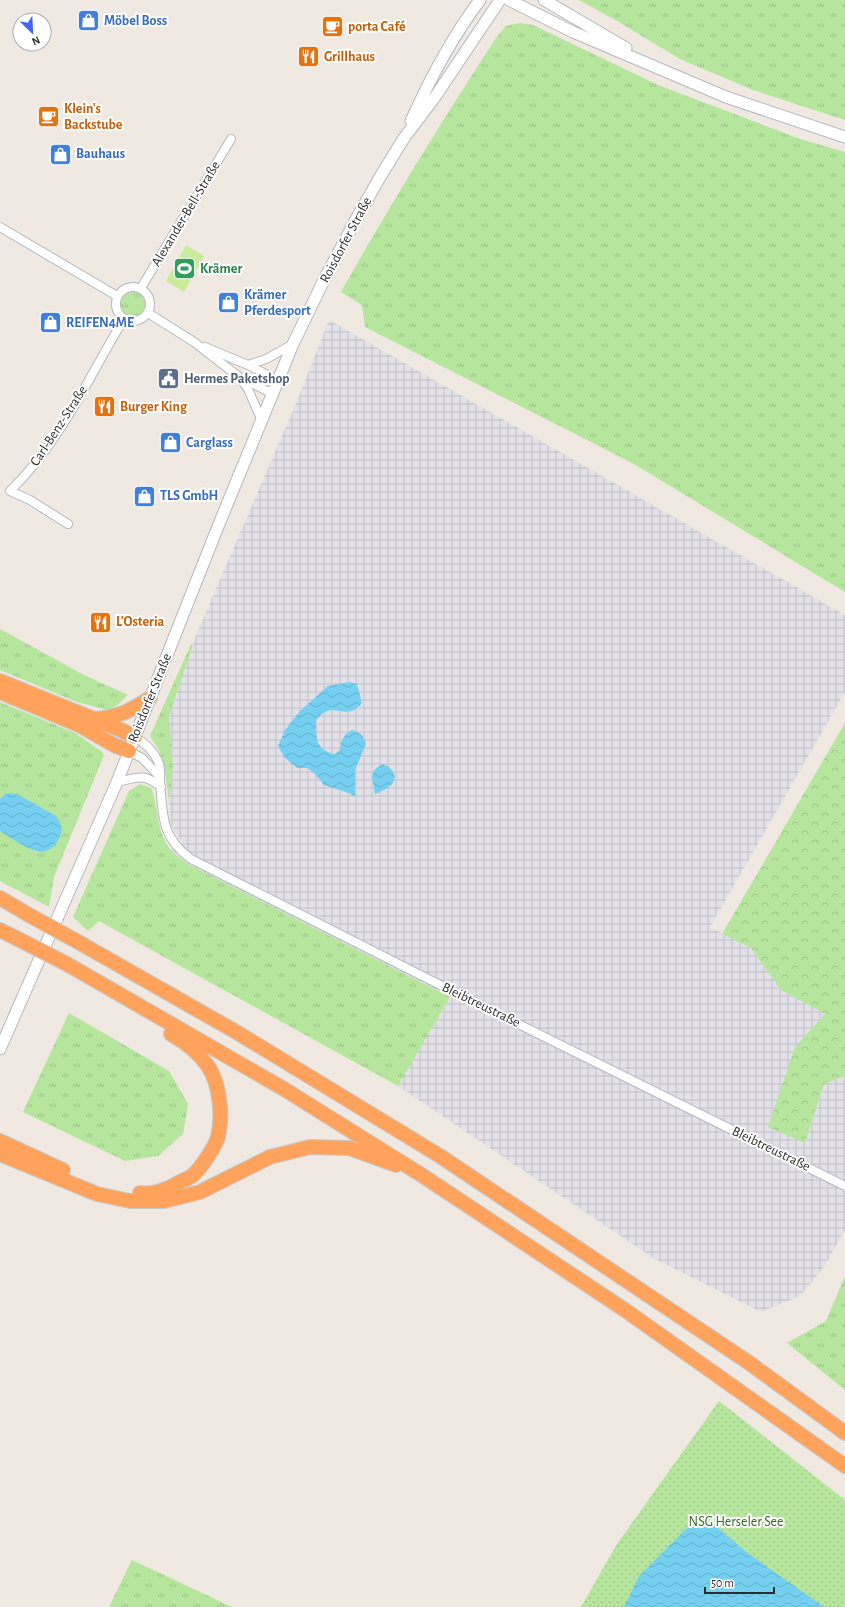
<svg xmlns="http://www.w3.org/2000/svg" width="845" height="1607" viewBox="0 0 845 1607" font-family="'Alegreya Sans',sans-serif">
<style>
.industrial{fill:url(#industrial-grid)}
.grass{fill:url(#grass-tufts)}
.forest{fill:url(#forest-crowns)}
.park{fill:url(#park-dots)}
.pitch{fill:#c9ec9a}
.water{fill:url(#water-waves)}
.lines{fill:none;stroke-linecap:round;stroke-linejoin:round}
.minor-casing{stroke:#b4b7c1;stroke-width:10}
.secondary-casing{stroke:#b4b7c1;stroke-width:13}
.motorway-casing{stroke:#c9c9c9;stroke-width:16}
.minor{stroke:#fff;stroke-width:8}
.secondary{stroke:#fff;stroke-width:11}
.motorway{stroke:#ffa35c;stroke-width:14}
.motorway-bridge-casing{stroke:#c9c9c9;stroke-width:16;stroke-linecap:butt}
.motorway-bridge{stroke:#ffa35c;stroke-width:14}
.labels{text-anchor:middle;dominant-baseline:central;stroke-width:4;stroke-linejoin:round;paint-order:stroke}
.shop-label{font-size:14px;font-weight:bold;fill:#366cbe;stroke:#fff;text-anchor:start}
.food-label{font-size:14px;font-weight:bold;fill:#c56008;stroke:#fff;text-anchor:start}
.street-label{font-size:14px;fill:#2e2e2e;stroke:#fff}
.leisure-label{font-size:14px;font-weight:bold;fill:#27864d;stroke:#fff;text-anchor:start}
.service-label{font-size:14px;font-weight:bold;fill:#4e5e75;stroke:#fff;text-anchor:start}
.park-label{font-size:14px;fill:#2c6e1b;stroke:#fff}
</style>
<defs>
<pattern id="industrial-grid" width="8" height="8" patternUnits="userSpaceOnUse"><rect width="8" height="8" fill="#e3e1e8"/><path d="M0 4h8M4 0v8" fill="none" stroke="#c3c1c7"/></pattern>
<pattern id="grass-tufts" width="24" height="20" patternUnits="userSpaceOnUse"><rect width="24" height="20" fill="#b6e59e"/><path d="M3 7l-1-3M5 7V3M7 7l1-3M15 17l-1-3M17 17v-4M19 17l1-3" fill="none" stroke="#9dc588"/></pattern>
<pattern id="forest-crowns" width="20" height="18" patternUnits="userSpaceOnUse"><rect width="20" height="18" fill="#b6e59e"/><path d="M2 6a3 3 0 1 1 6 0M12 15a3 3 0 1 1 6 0" fill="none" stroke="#9dc588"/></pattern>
<pattern id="park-dots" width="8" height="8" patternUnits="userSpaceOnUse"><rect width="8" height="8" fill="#b6e59e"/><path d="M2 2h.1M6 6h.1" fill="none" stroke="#9dc588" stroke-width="1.8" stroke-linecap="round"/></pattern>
<pattern id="water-waves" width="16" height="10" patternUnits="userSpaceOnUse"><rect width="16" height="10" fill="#75cff0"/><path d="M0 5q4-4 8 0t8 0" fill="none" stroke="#66b2ce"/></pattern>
</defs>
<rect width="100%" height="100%" fill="#efe9e1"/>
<path class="industrial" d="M329 320 845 615V692L710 927 751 948 781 990 826 1014 795 1047 805 1143 824 1084 845 1076V1230L824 1267 800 1296 761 1312 653 1258 398 1086 450 997 188 864 171 850 183 843 171 825 169 802 173 767 169 716 197 633 297 401Z"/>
<path class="grass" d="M579 0H845V120L753 90 680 59 617 21Z
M520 23 533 25 658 85 800 139 845 152V592L634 464 365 327 362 305 341 292C390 205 442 121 496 38L506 26Z
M121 304a12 12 0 1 1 24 0a12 12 0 1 1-24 0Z
M0 629 84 675 128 695 111 711 77 702 0 670Z
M191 644 193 645 169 716 173 767 169 802 165 771 160 752 150 736Z
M0 702 75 733 101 751 104 755 54 877 49 907 0 881V831L37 852 47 850 5 794 0 799Z
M140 784 151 788C159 809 156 832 171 850 175 855 183 860 188 864L450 997 398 1086 99 921 88 931 73 917 129 791Z
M69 1013 169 1071 188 1104 183 1134 158 1156 125 1161 23 1112Z
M845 1276V1390L787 1343 826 1321Z
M132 1560 232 1607H109Z"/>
<path class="forest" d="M845 723V1076L824 1084 805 1143 768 1127 795 1047 825 1014 781 990 751 948 722 934Z"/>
<path class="park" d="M719 1401 845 1500V1607H581L617 1544Z"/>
<path class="pitch" d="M186 245 204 256 184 292 166 281Z"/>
<path class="water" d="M350 682 357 684 362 703C348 721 336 704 323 713 321 714 318 718 316 720 316 737 315 750 335 754L340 750C341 740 343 735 352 730 361 733 363 735 366 744L355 770V797L349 793 324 785 316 775 308 768H297L284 757 278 746 285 730 300 711 318 695 328 686Z
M382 764C391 766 399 775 392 784 389 788 380 792 375 794L372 777 374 770Z
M11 793 19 795 56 816C61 822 63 829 60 836 57 845 46 855 36 851 24 847 11 838 0 831V799L5 794Z
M701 1514 749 1554 824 1607H624L639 1576Z"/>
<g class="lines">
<defs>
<path id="minor" d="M0 227 117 296
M116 304a17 17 0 1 1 34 0a17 17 0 1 1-34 0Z
M141 288 231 139
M148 313 194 342 238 376 273 394
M205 347 248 365 279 381
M248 365 266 359 293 344
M240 378 248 389 262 421
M68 524 30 500 10 491C60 443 88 378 124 319
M135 737C145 743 153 750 158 761 161 767 160 776 160 782 163 816 161 837 191 859L456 993 845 1186
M129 751 142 758 160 777
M117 782C139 777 143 773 161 787"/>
<path id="secondary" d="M509 0 573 32 726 97 845 137
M544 0 626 48
M411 121C430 79 452 37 480 0
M0 1049 117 782 217 529 293 344 324 280 354 223 380 177 404 138 435 97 500 0"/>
<path id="motorway" d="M0 681 121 730 135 737
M0 692 79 725 114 745 129 751
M95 719C119 717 130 711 150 698
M0 898 29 915
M0 930 18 939
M80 943 238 1033 440 1156 748 1362 845 1433
M67 964 284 1089 420 1174 625 1310 845 1466
M0 1141 63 1170
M0 1154 97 1194 130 1201H164L200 1192 270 1157 310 1147 349 1148 396 1165
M140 1193C153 1195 169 1189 180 1182 184 1180 190 1178 193 1175 201 1168 215 1147 218 1137 223 1116 220 1084 208 1066 199 1053 185 1042 171 1034"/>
</defs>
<use href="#minor" class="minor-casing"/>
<use href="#secondary" class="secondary-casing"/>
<use href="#motorway" class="motorway-casing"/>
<use href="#minor" class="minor"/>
<use href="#secondary" class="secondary"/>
<use href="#motorway" class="motorway"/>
<defs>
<path id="motorway-bridge" d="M29 915 80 943
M18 939 67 964"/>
</defs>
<use href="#motorway-bridge" class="motorway-bridge-casing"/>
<use href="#motorway-bridge" class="motorway-bridge"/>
</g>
<defs>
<symbol id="shop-square" viewBox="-11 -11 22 22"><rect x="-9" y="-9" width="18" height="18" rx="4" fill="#3f7fe0" stroke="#fff"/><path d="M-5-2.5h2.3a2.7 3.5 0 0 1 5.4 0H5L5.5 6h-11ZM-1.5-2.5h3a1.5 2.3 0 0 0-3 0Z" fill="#fff"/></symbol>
<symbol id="cafe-square" viewBox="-11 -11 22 22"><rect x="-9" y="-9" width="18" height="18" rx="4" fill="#e8710a" stroke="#fff"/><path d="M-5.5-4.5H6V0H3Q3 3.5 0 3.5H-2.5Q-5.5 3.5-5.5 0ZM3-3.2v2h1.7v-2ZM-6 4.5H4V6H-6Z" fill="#fff"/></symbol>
<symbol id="restaurant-square" viewBox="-11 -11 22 22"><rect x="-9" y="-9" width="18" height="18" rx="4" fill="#e8710a" stroke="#fff"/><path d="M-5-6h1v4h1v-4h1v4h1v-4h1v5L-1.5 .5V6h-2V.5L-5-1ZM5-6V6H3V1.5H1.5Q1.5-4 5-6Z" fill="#fff"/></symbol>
<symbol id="stadium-square" viewBox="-11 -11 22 22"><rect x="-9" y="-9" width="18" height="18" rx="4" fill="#2e9e5b" stroke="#fff"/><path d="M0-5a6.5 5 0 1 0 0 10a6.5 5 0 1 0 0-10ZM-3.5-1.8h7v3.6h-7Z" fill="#fff"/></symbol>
<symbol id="civic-square" viewBox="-11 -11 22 22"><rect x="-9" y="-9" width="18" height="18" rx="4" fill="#5c6f8a" stroke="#fff"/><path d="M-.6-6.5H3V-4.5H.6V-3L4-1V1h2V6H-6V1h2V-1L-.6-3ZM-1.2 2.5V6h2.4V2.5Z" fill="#fff"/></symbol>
</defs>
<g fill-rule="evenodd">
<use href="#shop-square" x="76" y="8" width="25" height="25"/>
<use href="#cafe-square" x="320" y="14" width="25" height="25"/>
<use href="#restaurant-square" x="296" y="44" width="25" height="25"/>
<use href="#cafe-square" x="36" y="104" width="25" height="25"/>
<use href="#shop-square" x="48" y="142" width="25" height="25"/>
<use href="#stadium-square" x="172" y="256" width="25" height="25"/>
<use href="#shop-square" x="216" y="290" width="25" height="25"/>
<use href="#shop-square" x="38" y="310" width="25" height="25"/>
<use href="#civic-square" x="156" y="366" width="25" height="25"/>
<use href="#restaurant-square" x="92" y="394" width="25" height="25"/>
<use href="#shop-square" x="158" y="430" width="25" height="25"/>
<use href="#shop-square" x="132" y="484" width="25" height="25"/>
<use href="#restaurant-square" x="88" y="610" width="25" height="25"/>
</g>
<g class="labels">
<g class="shop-label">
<text x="104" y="21">Möbel Boss</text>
<text x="76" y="154">Bauhaus</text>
<text x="244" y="295">Krämer<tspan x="244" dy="16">Pferdesport</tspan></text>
<text x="66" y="323">REIFEN4ME</text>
<text x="186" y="443">Carglass</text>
<text x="160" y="496">TLS GmbH</text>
</g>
<g class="food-label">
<text x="348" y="27">porta Café</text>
<text x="324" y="57">Grillhaus</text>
<text x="64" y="109">Klein's<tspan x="64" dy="16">Backstube</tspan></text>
<text x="120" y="407">Burger King</text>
<text x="116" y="622">L'Osteria</text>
</g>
<g class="street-label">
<text transform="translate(186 214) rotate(-59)">Alexander-Bell-Straße</text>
<text transform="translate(346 240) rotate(-62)">Roisdorfer Straße</text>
<text transform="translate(59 426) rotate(-57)">Carl-Benz-Straße</text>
<text transform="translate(150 698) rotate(-68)">Roisdorfer Straße</text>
<text transform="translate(481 1005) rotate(26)">Bleibtreustraße</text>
<text transform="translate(771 1149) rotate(26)">Bleibtreustraße</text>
</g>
<g class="leisure-label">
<text x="200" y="269">Krämer</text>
</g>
<g class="service-label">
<text x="184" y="379">Hermes Paketshop</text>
</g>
<g class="park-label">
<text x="736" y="1522">NSG Herseler See</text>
</g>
</g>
<g transform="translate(32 32) rotate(156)"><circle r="19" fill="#ffffff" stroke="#ababab"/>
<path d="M0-3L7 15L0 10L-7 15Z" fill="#4264fb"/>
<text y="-6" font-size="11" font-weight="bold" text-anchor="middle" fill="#2e2e2e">N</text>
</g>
<path d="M705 1587v6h69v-6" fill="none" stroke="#2e2e2e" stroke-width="2"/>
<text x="711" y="1587" font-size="12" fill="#2e2e2e" stroke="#ffffff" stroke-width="3" paint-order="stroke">50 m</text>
</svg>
